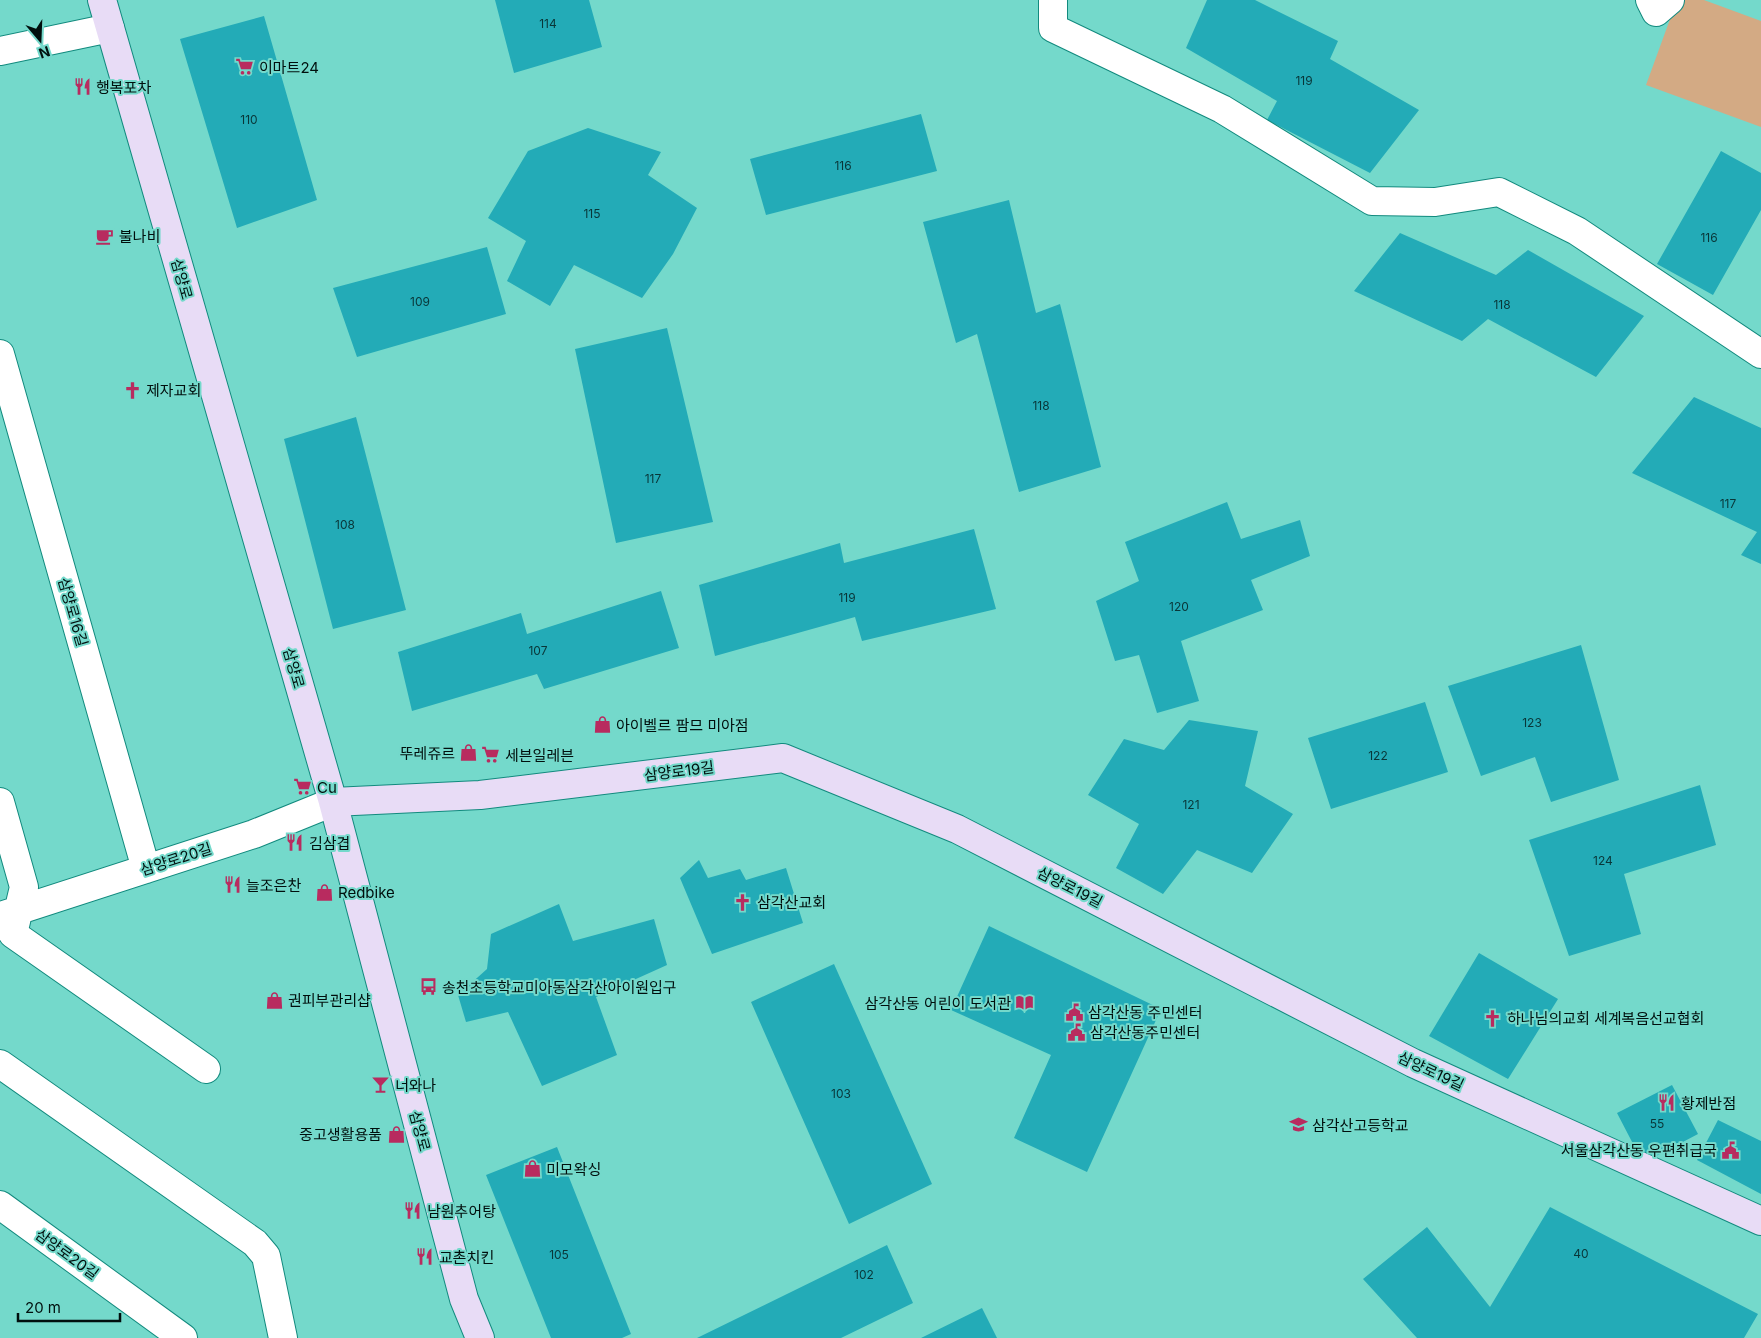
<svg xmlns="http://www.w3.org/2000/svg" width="1761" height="1338" viewBox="0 0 1761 1338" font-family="Inter,'Noto Sans KR',sans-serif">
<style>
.green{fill:#d3aa84}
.building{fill:#23abb7}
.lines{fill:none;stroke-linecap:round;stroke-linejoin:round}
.street-casing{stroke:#128a7e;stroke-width:30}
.secondary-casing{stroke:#128a7e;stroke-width:30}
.street{stroke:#fff;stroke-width:28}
.secondary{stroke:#e8dcf6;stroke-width:28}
.labels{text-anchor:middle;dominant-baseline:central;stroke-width:4;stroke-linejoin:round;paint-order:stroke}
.number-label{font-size:12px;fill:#093638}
.poi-label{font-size:15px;fill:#000f0d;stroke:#74d9cb;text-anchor:start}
.street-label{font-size:15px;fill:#000f0d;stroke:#74d9cb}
</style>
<rect width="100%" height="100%" fill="#74d9cb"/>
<path class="green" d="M1677 0H1704L1761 21V127L1646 85Z"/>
<path class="building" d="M495 0H589L602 47 514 73Z
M1207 0H1255L1338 41 1330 59 1419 110 1370 173 1267 120 1277 101 1186 48Z
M264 16 317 200 237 228 180 39Z
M921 114 937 171 766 215 750 159Z
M588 128 661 152 648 175 697 208 673 254 642 298 574 265 550 306 507 281 526 241 488 218 528 151Z
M1721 151 1761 173V210L1713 295 1657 264Z
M1009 200 1036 313 1060 304 1101 467 1019 492 977 334 956 343 923 222Z
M1400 233 1496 275 1528 250 1644 316 1596 377 1488 319 1462 341 1354 291Z
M487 247 506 314 357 357 333 288Z
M667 328 713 522 616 543 575 349Z
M1694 397 1761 428V564L1741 555 1757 532 1632 473Z
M356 417 406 610 333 629 284 439Z
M1227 502 1241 539 1300 520 1310 556 1251 580 1263 610 1181 641 1199 701 1157 713 1139 655 1115 661 1096 601 1139 581 1125 542Z
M974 529 996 609 862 641 855 617 715 656 699 585 840 543 844 563Z
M661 591 679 648 544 689 537 674 412 711 398 652 521 613 527 634Z
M1581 645 1619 780 1551 802 1535 757 1481 776 1448 686Z
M1425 702 1448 772 1331 809 1308 738Z
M1189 720 1258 731 1245 786 1293 814 1252 873 1197 850 1163 894 1116 868 1139 824 1088 795 1124 739 1164 750Z
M1700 785 1716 845 1624 874 1641 934 1569 956 1529 840Z
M699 860 708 878 740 869 746 880 786 868 803 923 712 954 680 878Z
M559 904 573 941 654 919 667 965 596 997 617 1055 542 1086 508 1012 466 1022 458 995 487 969 491 934Z
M989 926 1161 1009 1087 1172 1014 1138 1051 1055 951 1010Z
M1479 953 1558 999 1508 1079 1429 1036Z
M834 964 932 1184 849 1224 751 1002Z
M1672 1085 1698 1134 1643 1163 1617 1113Z
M1718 1120 1761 1141V1194L1697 1160Z
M557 1147 631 1334 622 1338H551L486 1175Z
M1550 1207 1758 1314 1744 1338H1417L1363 1279 1427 1227 1490 1307Z
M887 1245 913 1303 841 1338H697Z
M982 1308 997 1338H921Z"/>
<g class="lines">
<defs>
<path id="street" d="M1053 0V28L1222 109 1372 201 1435 202 1499 192 1577 231 1761 354
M1650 0 1656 12 1670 0
M0 51 110 28
M0 354 146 869
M0 802 24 887 13 934 206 1069
M4 915 254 834 333 802
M0 1064 255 1243 266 1256 283 1338
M0 1205 183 1338"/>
<path id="secondary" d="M102 0 333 802 464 1299 480 1338
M333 802 480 795 783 758 957 829 1413 1063 1761 1221"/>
</defs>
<use href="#street" class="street-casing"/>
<use href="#secondary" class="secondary-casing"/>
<use href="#street" class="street"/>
<use href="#secondary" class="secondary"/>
</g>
<defs>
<symbol id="supermarket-bare" viewBox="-9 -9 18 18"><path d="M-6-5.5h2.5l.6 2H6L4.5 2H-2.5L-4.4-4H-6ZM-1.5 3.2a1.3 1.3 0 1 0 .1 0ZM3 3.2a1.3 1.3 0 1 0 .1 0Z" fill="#b82b5f" stroke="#74d9cb" stroke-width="2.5" paint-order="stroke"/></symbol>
<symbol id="restaurant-bare" viewBox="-9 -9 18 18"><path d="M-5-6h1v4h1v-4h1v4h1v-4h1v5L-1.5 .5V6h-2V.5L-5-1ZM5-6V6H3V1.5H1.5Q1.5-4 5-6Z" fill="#b82b5f" stroke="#74d9cb" stroke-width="2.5" paint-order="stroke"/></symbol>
<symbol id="cafe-bare" viewBox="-9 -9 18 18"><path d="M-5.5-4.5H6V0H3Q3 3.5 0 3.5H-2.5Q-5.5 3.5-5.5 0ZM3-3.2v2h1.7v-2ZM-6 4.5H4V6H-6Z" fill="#b82b5f" stroke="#74d9cb" stroke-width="2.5" paint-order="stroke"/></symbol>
<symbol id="church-bare" viewBox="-9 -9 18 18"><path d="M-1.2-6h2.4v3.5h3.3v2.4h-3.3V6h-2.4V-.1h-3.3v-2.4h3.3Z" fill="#b82b5f" stroke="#74d9cb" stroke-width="2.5" paint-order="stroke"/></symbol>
<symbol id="shop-bare" viewBox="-9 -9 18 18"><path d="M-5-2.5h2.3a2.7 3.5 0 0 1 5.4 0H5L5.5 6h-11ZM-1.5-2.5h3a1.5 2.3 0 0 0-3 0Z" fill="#b82b5f" stroke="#74d9cb" stroke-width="2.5" paint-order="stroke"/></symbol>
<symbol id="bus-bare" viewBox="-9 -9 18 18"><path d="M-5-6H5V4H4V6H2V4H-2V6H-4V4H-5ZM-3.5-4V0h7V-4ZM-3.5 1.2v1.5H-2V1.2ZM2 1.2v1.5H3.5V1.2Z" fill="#b82b5f" stroke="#74d9cb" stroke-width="2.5" paint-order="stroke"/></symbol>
<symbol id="library-bare" viewBox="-9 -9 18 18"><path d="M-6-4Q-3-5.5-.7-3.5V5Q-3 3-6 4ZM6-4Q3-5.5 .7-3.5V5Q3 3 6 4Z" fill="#b82b5f" stroke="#74d9cb" stroke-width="2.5" paint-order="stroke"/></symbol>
<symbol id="civic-bare" viewBox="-9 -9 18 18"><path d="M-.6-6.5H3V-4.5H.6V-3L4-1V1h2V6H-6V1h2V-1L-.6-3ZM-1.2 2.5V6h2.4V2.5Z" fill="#b82b5f" stroke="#74d9cb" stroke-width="2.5" paint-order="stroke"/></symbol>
<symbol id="bar-bare" viewBox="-9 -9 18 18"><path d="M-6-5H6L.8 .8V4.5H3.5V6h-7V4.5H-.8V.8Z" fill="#b82b5f" stroke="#74d9cb" stroke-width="2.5" paint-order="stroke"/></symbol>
<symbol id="school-bare" viewBox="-9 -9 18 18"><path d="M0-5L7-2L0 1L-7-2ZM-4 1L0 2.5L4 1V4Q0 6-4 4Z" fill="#b82b5f" stroke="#74d9cb" stroke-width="2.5" paint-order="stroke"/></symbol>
</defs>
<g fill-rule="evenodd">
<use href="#supermarket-bare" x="232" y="54" width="25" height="25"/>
<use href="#restaurant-bare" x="70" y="74" width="25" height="25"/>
<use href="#cafe-bare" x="92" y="224" width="25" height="25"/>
<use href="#church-bare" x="120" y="378" width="25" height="25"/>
<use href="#shop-bare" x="590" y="712" width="25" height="25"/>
<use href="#shop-bare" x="456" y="740" width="25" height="25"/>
<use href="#supermarket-bare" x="478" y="742" width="25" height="25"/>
<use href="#supermarket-bare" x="290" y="774" width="25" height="25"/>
<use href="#restaurant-bare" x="282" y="830" width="25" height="25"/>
<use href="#restaurant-bare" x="220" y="872" width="25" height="25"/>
<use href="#shop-bare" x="312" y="880" width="25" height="25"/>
<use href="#church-bare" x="730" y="890" width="25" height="25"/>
<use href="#bus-bare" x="416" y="974" width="25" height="25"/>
<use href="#shop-bare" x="262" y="988" width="25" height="25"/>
<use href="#library-bare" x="1012" y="990" width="25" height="25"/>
<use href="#civic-bare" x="1062" y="1000" width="25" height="25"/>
<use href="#church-bare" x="1480" y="1006" width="25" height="25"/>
<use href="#civic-bare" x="1064" y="1020" width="25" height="25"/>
<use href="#bar-bare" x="368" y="1072" width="25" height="25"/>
<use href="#restaurant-bare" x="1654" y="1090" width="25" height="25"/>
<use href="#school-bare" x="1286" y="1112" width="25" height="25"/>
<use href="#shop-bare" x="384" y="1122" width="25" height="25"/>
<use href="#civic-bare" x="1718" y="1138" width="25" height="25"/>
<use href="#shop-bare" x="520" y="1156" width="25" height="25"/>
<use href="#restaurant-bare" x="400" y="1198" width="25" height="25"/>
<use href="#restaurant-bare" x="412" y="1244" width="25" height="25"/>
</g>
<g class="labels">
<g class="number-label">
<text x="548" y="23">114</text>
<text x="1304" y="80">119</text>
<text x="249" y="119">110</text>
<text x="843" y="165">116</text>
<text x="592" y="213">115</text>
<text x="1709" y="237">116</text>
<text x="420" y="301">109</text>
<text x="1502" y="304">118</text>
<text x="1041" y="405">118</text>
<text x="653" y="478">117</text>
<text x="1728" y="503">117</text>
<text x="345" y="524">108</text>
<text x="847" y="597">119</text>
<text x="1179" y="606">120</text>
<text x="538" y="650">107</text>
<text x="1532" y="722">123</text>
<text x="1378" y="755">122</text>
<text x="1191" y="804">121</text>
<text x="1603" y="860">124</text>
<text x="841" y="1093">103</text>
<text x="1657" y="1123">55</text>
<text x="1581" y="1253">40</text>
<text x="559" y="1254">105</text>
<text x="864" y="1274">102</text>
</g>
<g class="poi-label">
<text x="259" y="67">이마트24</text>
<text x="96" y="87">행복포차</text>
<text x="119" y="236">불나비</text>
<text x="146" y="390">제자교회</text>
<text x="616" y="725">아이벨르 팜므 미아점</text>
<text x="455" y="753" text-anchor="end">뚜레쥬르</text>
<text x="505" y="755">세븐일레븐</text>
<text x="317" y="787">Cu</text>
<text x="309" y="843">김삼겹</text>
<text x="246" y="885">늘조은찬</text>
<text x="338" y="892">Redbike</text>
<text x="757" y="902">삼각산교회</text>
<text x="442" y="987">송천초등학교미아동삼각산아이원입구</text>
<text x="288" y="1000">권피부관리샵</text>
<text x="1011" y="1003" text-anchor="end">삼각산동 어린이 도서관</text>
<text x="1088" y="1012">삼각산동 주민센터</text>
<text x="1507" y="1018">하나님의교회 세계복음선교협회</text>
<text x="1090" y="1032">삼각산동주민센터</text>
<text x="395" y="1085">너와나</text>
<text x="1681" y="1103">황제반점</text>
<text x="1312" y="1125">삼각산고등학교</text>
<text x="382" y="1134" text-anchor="end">중고생활용품</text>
<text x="1717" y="1150" text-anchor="end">서울삼각산동 우편취급국</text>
<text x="546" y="1169">미모왁싱</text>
<text x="427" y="1211">남원추어탕</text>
<text x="439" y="1257">교촌치킨</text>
</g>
<g class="street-label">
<text transform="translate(182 279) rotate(74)">삼양로</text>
<text transform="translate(73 612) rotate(74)">삼양로16길</text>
<text transform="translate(294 668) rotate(74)">삼양로</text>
<text transform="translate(679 771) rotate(-7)">삼양로19길</text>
<text transform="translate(176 859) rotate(-18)">삼양로20길</text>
<text transform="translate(1070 887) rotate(27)">삼양로19길</text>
<text transform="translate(1431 1071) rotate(25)">삼양로19길</text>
<text transform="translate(420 1131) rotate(75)">삼양로</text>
<text transform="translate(67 1254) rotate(36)">삼양로20길</text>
</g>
</g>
<g transform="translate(40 40) rotate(161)" stroke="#74d9cb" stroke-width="4" paint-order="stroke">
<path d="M0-4L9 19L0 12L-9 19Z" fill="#000f0d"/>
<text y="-8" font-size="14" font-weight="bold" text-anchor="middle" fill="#000f0d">N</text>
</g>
<path d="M18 1313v8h102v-8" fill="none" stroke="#000f0d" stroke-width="2.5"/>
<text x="25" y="1313" font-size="15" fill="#000f0d" stroke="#74d9cb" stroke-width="4" paint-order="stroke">20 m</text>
</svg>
